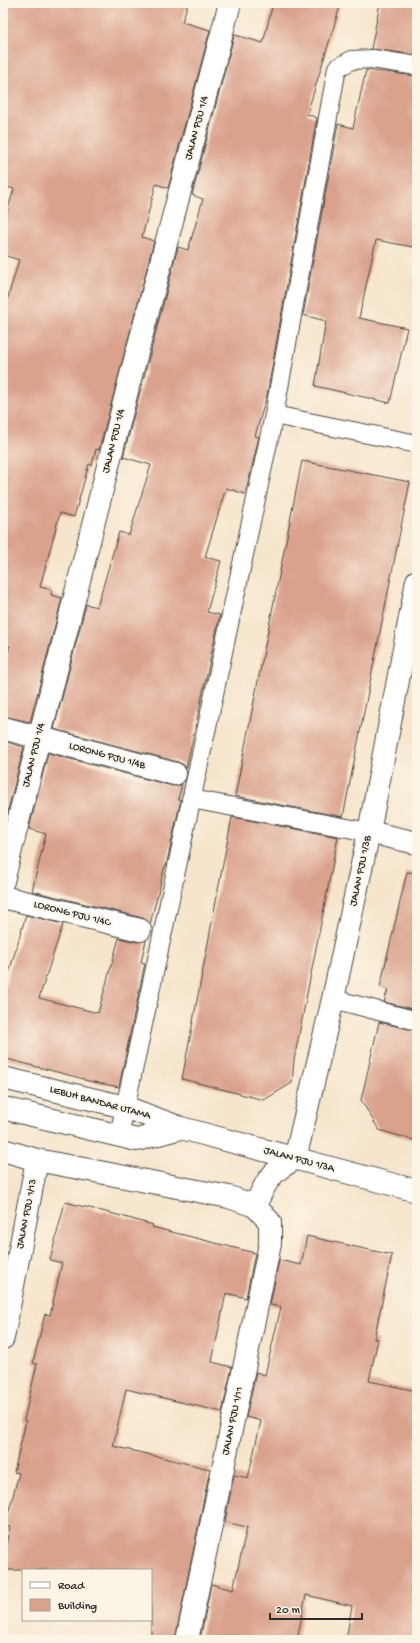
<svg xmlns="http://www.w3.org/2000/svg" width="420" height="1643" viewBox="0 0 420 1643" font-family="'Gochi Hand',sans-serif">
<style>
.building{fill:#daa28d}
.lines{fill:none;stroke-linecap:round;stroke-linejoin:round}
.lane-casing{stroke:#494743;stroke-width:20}
.street-casing{stroke:#494743;stroke-width:24}
.secondary-casing{stroke:#494743;stroke-width:24}
.lane{stroke:#fff;stroke-width:18}
.street{stroke:#fff;stroke-width:22}
.secondary{stroke:#fff;stroke-width:22}
.labels{text-anchor:middle;dominant-baseline:central;stroke-width:3.5;stroke-linejoin:round;paint-order:stroke}
.street-label{font-size:11px;fill:#2b2b2b;stroke:#fcf5e5}
</style>
<rect width="100%" height="100%" fill="#fcf5e5"/>
<filter id="ink" filterUnits="userSpaceOnUse"><feTurbulence type="fractalNoise" baseFrequency=".025" numOctaves="2"/><feDisplacementMap in="SourceGraphic" scale="8" xChannelSelector="R" yChannelSelector="G"/><feConvolveMatrix kernelMatrix="1 2 1 2 8 2 1 2 1" color-interpolation-filters="sRGB"/></filter>
<filter id="wash" filterUnits="userSpaceOnUse"><feTurbulence type="fractalNoise" baseFrequency=".012" numOctaves="4" result="noise"/><feDisplacementMap in="SourceGraphic" scale="16" xChannelSelector="R" yChannelSelector="G"/><feGaussianBlur stdDeviation="0.9" result="paint"/><feColorMatrix in="noise" values="0 0 0 0 0 0 0 0 0 0 0 0 0 0 0 0 0 1.4 0 .05"/><feComposite in="paint" operator="in"/></filter>
<g filter="url(#wash)">
<rect width="100%" height="100%" fill="#f6e5cc"/>
<g id="blocks">
<path class="building" d="M3 3H188L182 22 210 30 168 188 156 184 142 237 154 241 99 450 96 449 92 465 89 464 74 517 60 513 40 587 52 590 51 595 62 598 30 722 3 716V671L10 646 3 644V314L19 260 3 255V225L14 189 3 186Z
M273 3H341L307 114 317 118 267 395 255 436 259 437 249 480 245 494 226 488 205 557 221 561 207 612 220 615 186 769 184 765 178 762 54 729 86 604 97 607 119 532 129 535 151 465 123 457 178 247 188 250 203 199 192 195 234 36 235 35 263 43Z
M380 3H417V55L371 49Z
M366 70 417 76V228L413 247 376 240 359 318 407 328 390 403 315 386 326 321 303 315 338 124 353 128Z
M302 461 410 482 343 817 235 796Z
M3 741 24 747 5 822H3Z
M48 753 172 786H178L182 784 178 799 181 800 166 866H165L150 924 143 918 32 891 46 834 29 829Z
M232 817 338 837 294 1060 292 1083 264 1100 182 1079Z
M407 872 417 873V1010L384 1002 388 989 380 987Z
M26 915 63 924 39 998 98 1013 119 938 137 942 146 940 141 962 145 963 119 1087 84 1080V1079L3 1058V993Z
M379 1022 417 1031V1141L379 1130 361 1100Z
M65 1202 114 1214 153 1225 152 1227 255 1253 246 1298 226 1293 212 1362 232 1367 222 1412 126 1389 113 1446 210 1469 175 1640H151V1570H3V1557L10 1527 5 1526 19 1473 14 1472 26 1421 24 1420 37 1364 33 1363 45 1314 50 1315 62 1263 50 1260Z
M307 1236 392 1255 374 1339H378L369 1381 417 1391V1629L415 1640H346L352 1606 306 1595 297 1640H200L211 1584 233 1590 247 1527 225 1522 234 1475 248 1478 261 1421 246 1417 256 1372 265 1375 281 1307 270 1305 279 1260 301 1265Z"/>
</g>
</g>
<g filter="url(#ink)">
<use href="#blocks" fill-opacity="0" stroke="#494743" stroke-width="1"/>
<g class="lines">
<defs>
<path id="lane" d="M274 415 417 444
M191 799 369 832
M333 999 417 1021
M119 1136 274 415 337 68 352 60 373 59 417 66"/>
<path id="street" d="M3 728 175 774
M369 832 417 843
M3 881 131 375 230 3
M3 897 140 930
M3 1150 37 1160 229 1197 255 1206 270 1222V1244L187 1640
M295 1159 333 999 369 832 417 581
M3 1338 37 1160"/>
<path id="secondary" d="M3 1078 125 1107 181 1128 417 1191
M3 1108 137 1140 181 1128
M255 1206C266 1181 271 1171 295 1159"/>
</defs>
<use href="#lane" class="lane-casing"/>
<use href="#street" class="street-casing"/>
<use href="#secondary" class="secondary-casing"/>
<use href="#lane" class="lane"/>
<use href="#street" class="street"/>
<use href="#secondary" class="secondary"/>
</g>
</g>
<g class="labels">
<g class="street-label">
<text transform="translate(197 128) rotate(-75)">JALAN PJU 1/4</text>
<text transform="translate(114 441) rotate(-76)">JALAN PJU 1/4</text>
<text transform="translate(34 755) rotate(-76)">JALAN PJU 1/4</text>
<text transform="translate(107 756) rotate(15)">LORONG PJU 1/4B</text>
<text transform="translate(361 871) rotate(-78)">JALAN PJU 1/3B</text>
<text transform="translate(72 914) rotate(14)">LORONG PJU 1/4C</text>
<text transform="translate(100 1103) rotate(15)">LEBUH BANDAR UTAMA</text>
<text transform="translate(299 1160) rotate(15)">JALAN PJU 1/3A</text>
<text transform="translate(27 1214) rotate(-79)">JALAN PJU 1/13</text>
<text transform="translate(233 1421) rotate(-78)">JALAN PJU 1/11</text>
</g>
</g>
<rect width="420" height="1643" fill="none" stroke="#fcf5e5" stroke-width="16"/>
<rect x="22" y="1569" width="130" height="52" fill="#fcf5e5" stroke="#a8a49b"/>
<rect x="30" y="1582" width="20" height="6" fill="#ffffff" stroke="#a8a49b"/>
<text x="58" y="1589" font-size="12" fill="#2b2b2b">Road</text>
<rect x="30" y="1599" width="20" height="12" fill="#daa28d" stroke="#a8a49b"/>
<text x="58" y="1609" font-size="12" fill="#2b2b2b">Building</text>
<path d="M270 1613v6h92v-6" fill="none" stroke="#2b2b2b" stroke-width="2"/>
<text x="276" y="1613" font-size="12" fill="#2b2b2b" stroke="#fcf5e5" stroke-width="3" paint-order="stroke">20 m</text>
</svg>
